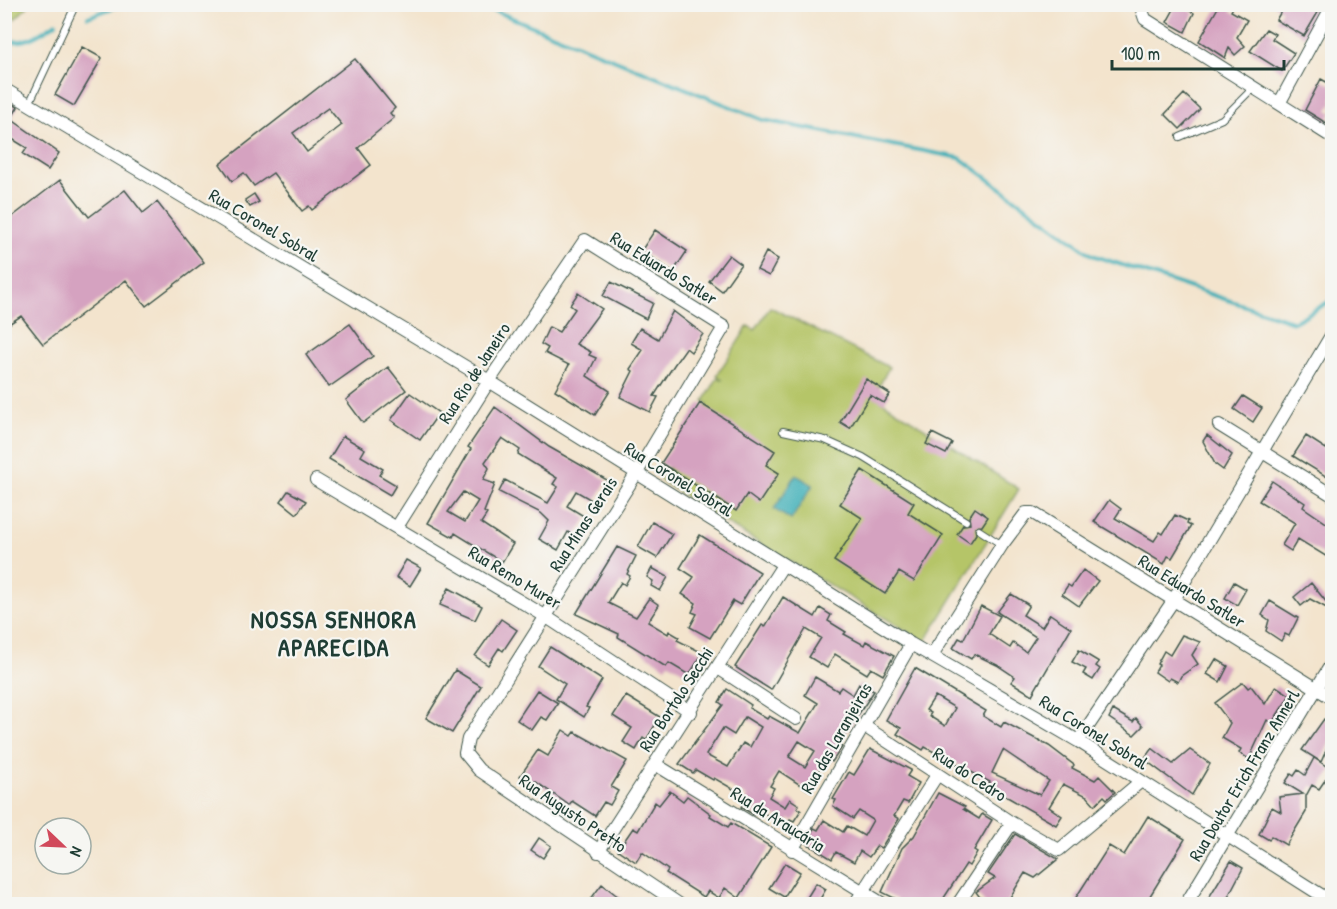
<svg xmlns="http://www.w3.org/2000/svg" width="1337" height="909" viewBox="0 0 1337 909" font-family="'Patrick Hand',sans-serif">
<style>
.green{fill:#b5c568;stroke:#6a814e;stroke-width:1.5}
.water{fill:#3eafb7;stroke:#2e7676;stroke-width:1.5}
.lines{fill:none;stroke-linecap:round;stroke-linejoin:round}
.stream{stroke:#3eafb7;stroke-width:4}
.building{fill:#d5a2c0;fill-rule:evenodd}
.lane-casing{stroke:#3f564b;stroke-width:8}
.street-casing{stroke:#3f564b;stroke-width:14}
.lane{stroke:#fff;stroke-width:6}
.street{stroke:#fff;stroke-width:12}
.labels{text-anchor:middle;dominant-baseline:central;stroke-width:4.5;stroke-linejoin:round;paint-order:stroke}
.street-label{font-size:18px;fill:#1f3d34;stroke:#f6f6f2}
.district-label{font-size:24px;font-weight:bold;letter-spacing:1.5px;fill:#1f3d34;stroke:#f6f6f2}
</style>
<rect width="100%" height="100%" fill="#f6f6f2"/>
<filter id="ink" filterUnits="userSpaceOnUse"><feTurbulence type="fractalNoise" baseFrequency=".0167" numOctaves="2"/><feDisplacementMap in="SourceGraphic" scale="12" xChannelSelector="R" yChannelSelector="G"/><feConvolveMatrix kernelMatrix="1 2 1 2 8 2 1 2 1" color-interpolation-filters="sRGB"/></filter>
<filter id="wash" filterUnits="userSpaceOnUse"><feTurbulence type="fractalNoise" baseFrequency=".008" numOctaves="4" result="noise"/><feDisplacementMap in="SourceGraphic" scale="24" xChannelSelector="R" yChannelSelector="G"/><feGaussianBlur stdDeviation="1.35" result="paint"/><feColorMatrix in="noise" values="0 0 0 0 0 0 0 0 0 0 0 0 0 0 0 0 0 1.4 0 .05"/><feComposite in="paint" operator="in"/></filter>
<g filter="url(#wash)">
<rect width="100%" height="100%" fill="#f3e4cd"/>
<path class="green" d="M4 5 5 4 29 5 15 19 5 9Z
M770 307 889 367 874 396 1019 489 925 642 736 529 660 480 708 404 704 401 718 377 723 380 717 375 748 326 755 330Z"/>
<path class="water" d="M796 475 813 485 791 520 774 509Z"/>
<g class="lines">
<path class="stream" d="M163 4H222
M478 4 763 120 960 158 1092 255 1294 322 1332 300
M88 17 123 4
M4 40C24 46 40 34 56 23"/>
</g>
<g id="blocks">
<path class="building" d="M1177 4 1194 13 1185 32 1167 22Z
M1220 4H1235L1231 11 1247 20 1237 37 1245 46 1235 55 1229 48 1225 58 1199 41Z
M1272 4H1323L1304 36 1276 20 1282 10Z
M1266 29 1275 34 1272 39 1294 53 1282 71 1250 51Z
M82 47 102 58 74 106 55 95Z
M355 59 395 108 390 113 394 118 358 148 371 165 312 210 309 206 302 211 273 173 254 186 244 173 232 181 220 164ZM328 108 342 125 307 152 293 133Z
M1321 79 1332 85V103L1328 110 1332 113 1326 123 1305 110Z
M1184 94 1200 109 1180 129 1165 114Z
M4 99 18 107 11 119 59 153 48 170 23 154 27 148 4 134Z
M60 180 89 217 125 190 143 213 157 202 204 262 146 306 126 280 43 344 21 316 4 327V307L11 303 4 294V223Z
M254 194 259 202 250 207 245 200Z
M655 230 687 251 673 272 641 251Z
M766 252 778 259 769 276 757 270Z
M729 255 741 264 722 291 709 281Z
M611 282 653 303 646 319 603 296Z
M578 293 602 309 576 344 591 352 589 355 596 358 587 376 610 391 595 415 555 390 569 365 545 353 548 348 541 344 549 327 559 332 575 309 570 305Z
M673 311 703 334 691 352 686 348 674 365 654 396 658 397 650 412 620 397 633 371 630 369 643 350 631 343 640 328 658 339Z
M350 324 373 356 329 387 306 355Z
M388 367 406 390 363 423 346 400Z
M866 379 890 394 884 403 870 395 850 428 840 422Z
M410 393 439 413 420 440 391 420Z
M1243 396 1262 408 1253 422 1234 409Z
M700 403 775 451 766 465 779 473 759 503 747 494 736 511 661 463Z
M495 407 549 447 607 480 595 502 576 491 567 506 587 518 575 537 568 532 558 550 539 539 549 521 541 513 499 492 505 480 548 503 558 487 553 484 557 478 518 454 520 450 502 438 485 462 489 468 483 480 495 484 484 512 487 514 481 523 513 544 502 562 455 533 453 537 428 523 471 449 468 447ZM463 492 478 501 465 522 448 512Z
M932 433 952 443 946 454 926 444Z
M1207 435 1232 455 1223 470 1215 464 1203 441Z
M343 436 365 449 361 456 383 469 379 475 396 485 390 495 329 459Z
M1306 436 1326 449 1332 439V480L1293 456Z
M862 470 914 503 908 513 943 535 914 581 899 572 885 594 834 561 862 518 840 504Z
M1272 481 1305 503 1303 507 1332 527V560L1298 539 1291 551 1282 545 1295 523 1259 501Z
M288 491 306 501 297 514 281 501Z
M1109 500 1121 509 1115 518 1154 541 1160 532 1163 534 1175 515 1188 521 1187 524 1191 526 1172 558 1168 556 1164 564 1094 522Z
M975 508 988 517 982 526 975 527 976 534 970 543 957 534 963 525 970 524 969 517Z
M652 522 672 534 657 558 638 547Z
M700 535 760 572 740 605 733 601 710 638 690 627 697 614 692 612 696 603 682 594 694 577 680 568Z
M617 547 636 556 627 574 630 576 625 585 621 582 608 603 636 617 649 598 659 605 648 622 668 634 669 631 679 637 677 640 703 653 689 675 669 663 666 667 618 637 619 634 576 614Z
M406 560 421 568 410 586 396 577Z
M652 568 668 577 660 591 651 586 653 581 647 577Z
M1083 570 1098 581 1079 606 1062 594 1068 585 1071 587Z
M1234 582 1246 589 1237 605 1225 598Z
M1311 583 1332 609V611L1310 599 1301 606 1294 597Z
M449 588 482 606 475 620 440 605Z
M1011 594 1029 605 1023 615 1042 627 1050 614 1071 628 1032 695 1011 682 1015 677 997 665 974 654 971 659 953 648 959 638 963 640 981 606 1000 616 989 634 1010 648 1013 643 1026 652 1036 637 997 612Z
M783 597 815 617 820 608 831 615 828 621 846 632 844 634 864 645 866 641 894 656 883 675 871 668 867 674 835 654 827 668 809 657 821 638 806 629 771 690 735 667 762 625 765 627Z
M1270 601 1298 618 1289 636 1285 634 1281 641 1266 631 1269 620 1262 615Z
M501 619 517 630 503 651 499 648 488 665 475 656Z
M1182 635 1200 642 1192 655 1198 664 1181 676 1178 682 1170 678 1168 681 1155 672 1159 665 1157 664 1164 651 1170 655Z
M550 647 602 680 586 707 589 708 584 717 556 699 565 684 538 666Z
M1079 650 1099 662 1096 666 1100 669 1093 680 1083 674 1086 669 1072 662Z
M1216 659 1228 666 1220 682 1207 674Z
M915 668 986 711 983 716 1001 727 1004 722 1049 746 1074 765 1072 768 1095 780 1099 776 1115 792 1107 799 1104 796 1095 805 1087 796 1063 784 1049 807 1062 816 1056 825 1002 794 989 784 990 782 925 747 923 750 897 734 901 728 886 720ZM935 696 955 708 945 726 929 716 931 713 926 710ZM1003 750 1049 781 1040 795 992 773Z
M455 670 481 686 452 733 426 718Z
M815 677 838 691 841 687 853 695 859 684 874 691 838 745 842 747 832 762 826 757 808 790 779 771 770 786 774 788 769 797 785 807 790 799 799 805 797 808 801 810 794 821 790 819 788 823 775 815 773 819 758 809 754 815 741 807 747 797 714 778 713 780 696 770 693 773 679 764 723 705 719 702 727 689 751 705 749 708 767 719 769 716 800 733 818 703 805 695ZM745 717 761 727 750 747 743 743 728 767 706 755 723 728 734 735ZM799 741 815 751 805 767 789 757Z
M1243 682 1248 688 1251 686 1265 704 1276 686 1290 695 1272 723 1267 720 1249 759 1239 753 1241 749 1222 738 1230 723 1215 703Z
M537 690 558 703 547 720 541 717 532 730 517 720Z
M626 696 660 717 646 740 643 738 636 750 623 742 632 728 613 716Z
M1113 710 1133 722 1136 718 1143 726 1134 735 1109 718Z
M1324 719 1332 724V737L1321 762 1302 750Z
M563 730 572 736 575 732 627 761 611 787 618 791 610 805 604 802 595 816 572 801 569 805 535 781 533 785 520 776 538 750 548 756Z
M1152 748 1173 764 1190 750 1210 764 1192 795 1144 759Z
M870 749 911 770 907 776 919 783 908 803 903 801 894 816 899 819 881 848 877 846 869 857 860 851 854 862 836 852 832 859 806 843 814 828 818 830 824 820 843 832 847 826 864 836 873 820 859 811 853 819 833 806 836 800 833 799 849 772 854 775Z
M1314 758 1332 770 1319 789 1312 785 1306 796V812L1286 845 1271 836 1269 840 1259 834 1272 807 1281 812 1279 797 1303 794 1285 783 1291 774 1294 776 1298 770 1305 775Z
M670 791 683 801 687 796 711 814 710 816 728 827 731 823 771 847 739 898 725 888 719 898 708 891 704 897 666 873 668 870 642 852 636 862 618 850 633 828 638 831 655 802 659 805Z
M938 793 965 807 963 809 979 819 982 814 992 820 974 850 977 852 969 866 966 864 940 904H906L882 892 902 848 914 836Z
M1148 816 1185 839 1145 904H1083L1075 899 1109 846 1124 855Z
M1015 834 1058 859 1035 878 1025 873 1006 904H985L976 892 995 878 988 874Z
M539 838 551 846 543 858 531 850Z
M1231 861 1243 868 1224 904H1205Z
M785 863 800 872 784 897 769 888Z
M816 883 826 889 820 899 829 904H803Z
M602 884 615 894 629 904H596L590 900Z"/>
</g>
</g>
<g filter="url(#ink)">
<use href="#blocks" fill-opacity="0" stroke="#3f564b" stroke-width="1.5"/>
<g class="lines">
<defs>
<path id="lane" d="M29 104 76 4
M1180 137 1222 119 1254 87
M783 431 825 440 863 457 966 521
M979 530 1002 545"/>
<path id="street" d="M1140 4 1145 19 1332 137
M4 89 489 381 911 644 1078 741 1332 902
M1280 102 1332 6
M1219 425 1332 495
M316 480 545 616 691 712
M397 527 489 381 585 240 724 327 636 474 468 739 465 753 479 770 679 904
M932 655 1002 545 1026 513H1033L1332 698
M718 668 796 719
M864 726 1012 823 1059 850 1140 782
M1078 741 1173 601 1332 334
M655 764 883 904
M792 850 911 644
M598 852 783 565
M855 904 937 775
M958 904 1012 823
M1186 904 1332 663"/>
</defs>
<use href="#lane" class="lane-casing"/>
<use href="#street" class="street-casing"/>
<use href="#lane" class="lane"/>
<use href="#street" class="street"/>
</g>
</g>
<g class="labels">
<g class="street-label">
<text transform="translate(264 225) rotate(31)">Rua Coronel Sobral</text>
<text transform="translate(664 268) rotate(32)">Rua Eduardo Satler</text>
<text transform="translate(474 373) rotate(-57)">Rua Rio de Janeiro</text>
<text transform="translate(679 479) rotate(32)">Rua Coronel Sobral</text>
<text transform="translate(583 524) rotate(-57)">Rua Minas Gerais</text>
<text transform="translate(515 577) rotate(31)">Rua Remo Murer</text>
<text transform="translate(1192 591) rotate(32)">Rua Eduardo Satler</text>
<text transform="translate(676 699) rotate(-57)">Rua Bortolo Secchi</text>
<text transform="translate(1094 732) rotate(32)">Rua Coronel Sobral</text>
<text transform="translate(836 738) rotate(-60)">Rua das Laranjeiras</text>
<text transform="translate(970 774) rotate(33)">Rua do Cedro</text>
<text transform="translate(1244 775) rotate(-59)">Rua Doutor Erich Franz Annerl</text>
<text transform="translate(573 813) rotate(34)">Rua Augusto Pretto</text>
<text transform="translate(778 819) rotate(32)">Rua da Araucária</text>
</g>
<g class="district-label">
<text x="334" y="619">NOSSA SENHORA<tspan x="334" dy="28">APARECIDA</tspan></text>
</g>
</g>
<rect width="1337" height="909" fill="none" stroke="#f6f6f2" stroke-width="24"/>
<g transform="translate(63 846) rotate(113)"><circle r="28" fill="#f6f6f2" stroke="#a0aca6" stroke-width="1.5"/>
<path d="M0-4.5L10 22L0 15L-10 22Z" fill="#d1495b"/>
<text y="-9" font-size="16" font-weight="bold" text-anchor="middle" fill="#1f3d34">N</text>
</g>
<path d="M1112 60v9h172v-9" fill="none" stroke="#1f3d34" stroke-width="3"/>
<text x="1121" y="60" font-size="18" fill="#1f3d34" stroke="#f6f6f2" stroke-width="4.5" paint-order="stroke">100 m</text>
</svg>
